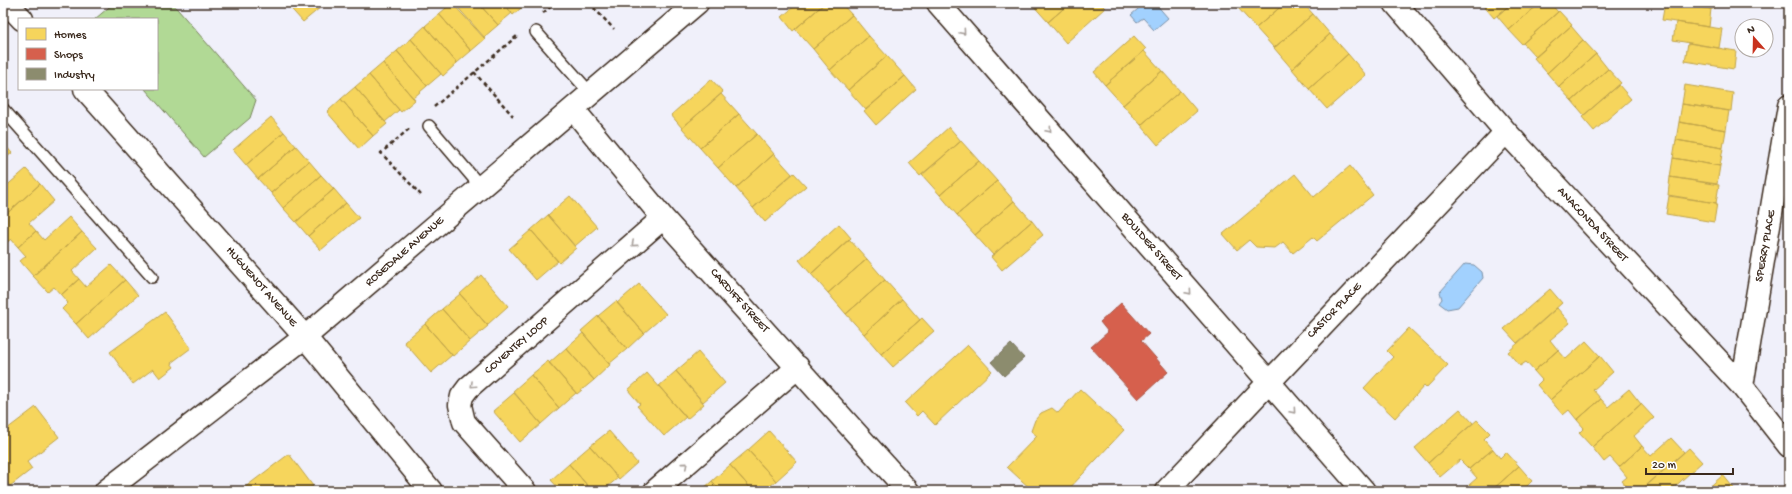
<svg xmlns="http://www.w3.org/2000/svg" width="1792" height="494" viewBox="0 0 1792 494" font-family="'Gochi Hand',sans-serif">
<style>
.green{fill:#b1d995;stroke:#76825a}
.water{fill:#a2d1fe;stroke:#798ea4}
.homes{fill:#f6d55c;stroke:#bea249}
.shops{fill:#d6604d;stroke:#a8503f}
.industry{fill:#8c8c6e;stroke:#746f56}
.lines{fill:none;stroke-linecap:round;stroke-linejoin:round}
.service-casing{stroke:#3b2a1e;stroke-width:14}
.minor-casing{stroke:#3b2a1e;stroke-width:25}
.tertiary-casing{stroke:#3b2a1e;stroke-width:25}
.path{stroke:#3b2a1e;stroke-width:2.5;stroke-dasharray:4 3;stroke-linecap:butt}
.service{stroke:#fff;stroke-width:11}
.minor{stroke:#fff;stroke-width:22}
.tertiary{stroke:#fff;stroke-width:22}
.oneway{stroke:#a79f9a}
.labels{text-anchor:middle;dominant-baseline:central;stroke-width:4;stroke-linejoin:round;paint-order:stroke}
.street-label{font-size:12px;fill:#3b2a1e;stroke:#fff}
</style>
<rect width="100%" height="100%" fill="#f0f0fa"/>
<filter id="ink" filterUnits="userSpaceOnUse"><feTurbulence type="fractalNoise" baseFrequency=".025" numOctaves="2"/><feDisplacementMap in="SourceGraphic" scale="8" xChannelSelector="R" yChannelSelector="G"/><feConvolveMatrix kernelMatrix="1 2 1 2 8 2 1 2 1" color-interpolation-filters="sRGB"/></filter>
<g filter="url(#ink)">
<path class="green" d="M114 3H172L256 100 250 118 204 157 145 89H157V19H95Z"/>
<path class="water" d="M1145 3H1155L1168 18 1154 30 1143 18 1137 22 1131 15Z
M1465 264 1474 265 1482 272 1483 278 1458 307 1447 309 1439 303 1442 299 1440 292Z"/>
<path class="homes" d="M286 3H317L321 7 303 22Z
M452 3 485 39 471 51 439 14Z
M454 3H478L498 25 484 37Z
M478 3H503L512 13 498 25Z
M503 3H527L513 15Z
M798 3H825L793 31 782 17Z
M825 3H841L852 15 813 49 795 29Z
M1031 3H1070L1048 22Z
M1070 3H1100L1105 8 1066 43 1048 22Z
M1234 3H1244L1238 8Z
M1244 3H1285L1256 28 1238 8Z
M1285 3H1303L1313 14 1274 48 1256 28Z
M1483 3H1512L1494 18 1482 4Z
M1512 3H1540L1509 30 1497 16Z
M1540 3H1550L1558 12 1522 44 1509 30Z
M1665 3H1675L1711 9 1709 27 1662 20Z
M1675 3H1714L1713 9H1711Z
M1559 11 1572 25 1536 57 1523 43Z
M439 14 471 51 457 63 425 26Z
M1313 14 1330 34 1292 69 1274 48Z
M852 15 869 36 830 70 813 49Z
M1676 22 1722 29 1719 48 1673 40Z
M425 26 457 63 443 76 411 39Z
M1571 26 1583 40 1547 73 1534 58Z
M1330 34 1348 54 1309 89 1292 69Z
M869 36 887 56 848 90 830 70Z
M1134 36 1146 49 1105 85 1094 72Z
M411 39 441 74 427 86 397 51Z
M1583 40 1596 54 1559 87 1547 73Z
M1688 43 1736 51 1734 69 1685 61Z
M397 51 427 86 413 98 383 63Z
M1144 51 1162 71 1123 105 1105 85Z
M1348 54 1366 75 1327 109 1309 89Z
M1596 54 1608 69 1572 101 1559 87Z
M887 56 905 76 866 110 848 90Z
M383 63 415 100 401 112 369 75Z
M1608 69 1621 83 1584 115 1572 101Z
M1162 71 1180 91 1141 125 1123 105Z
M369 75 399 110 385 122 355 87Z
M905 76 916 89 876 125 864 111Z
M711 79 723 92 682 128 671 115Z
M1619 85 1631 99 1594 131 1582 117Z
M1685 85 1733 93 1731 111 1682 104Z
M355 87 387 124 373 136 341 99Z
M1180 91 1197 111 1158 145 1141 125Z
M721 94 739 114 700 148 682 128Z
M341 99 373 136 359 149 327 112Z
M1682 104 1729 111 1726 130 1679 122Z
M739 114 757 134 718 168 700 148Z
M271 117 284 132 246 165 233 150Z
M1679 122 1726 130 1723 148 1676 140Z
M949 127 961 141 920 176 909 163Z
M284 132 296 146 258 179 246 165Z
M757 134 774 154 736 188 718 168Z
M1676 140 1723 148 1720 166 1673 158Z
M961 141 979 161 940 195 922 175Z
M3 143 12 153 3 160Z
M296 146 309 161 271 193 258 179Z
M774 154 792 174 753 208 736 188Z
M1673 158 1720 166 1717 184 1670 177Z
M309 161 321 175 283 208 271 193Z
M979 161 997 181 957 215 940 195Z
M1350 166 1373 195 1317 241 1313 237 1293 253 1283 242 1275 248 1256 247 1249 240 1237 250 1223 234 1295 174 1314 197Z
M26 169 40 184 3 217V189Z
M794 173 806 186 765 222 753 208Z
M321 175 334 189 296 222 283 208Z
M1670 177 1719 185 1716 203 1668 195Z
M997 181 1014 201 975 235 957 215Z
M40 184 54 201 29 223 36 231 18 247 11 239 5 244 3 242V217Z
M334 189 346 203 308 236 296 222Z
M570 196 597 227 575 246 548 215Z
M1669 196 1717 203 1714 222 1666 214Z
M1014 201 1032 221 993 255 975 235Z
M346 203 359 218 321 250 308 236Z
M548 215 576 248 559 263 531 230Z
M69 217 82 232 33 276 20 261 26 256 18 247 36 231 44 240Z
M1032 221 1043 235 1002 270 991 257Z
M839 224 851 238 811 274 799 260Z
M531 230 558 261 536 280 509 249Z
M82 232 97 248 72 271 79 279 61 295 54 287 48 292 33 276Z
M849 239 867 259 828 293 811 274Z
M867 259 885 280 846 314 828 293Z
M111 265 125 280 76 324 62 309 68 303 61 295 79 279 86 287Z
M481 275 508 306 487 325 460 294Z
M125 280 138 295 89 339 76 324Z
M885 280 902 299 864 334 846 314Z
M639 284 666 314 644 333 617 303Z
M1550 289 1562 303 1517 343 1504 329Z
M460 294 488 326 470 341 442 309Z
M902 299 920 320 881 354 864 334Z
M616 301 644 333 627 349 598 316Z
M1557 308 1570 323 1550 340 1558 350 1534 371 1526 362 1520 366 1508 352Z
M442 309 470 341 453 356 425 324Z
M165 312 191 348 171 363 174 367 160 378 153 369 133 384 110 352Z
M598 316 627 349 609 364 581 331Z
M922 318 934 331 893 367 881 354Z
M425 324 452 355 431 373 404 342Z
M1409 328 1448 365 1426 388 1424 386 1395 418 1364 388 1393 357 1387 351Z
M583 333 610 365 594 380 566 348Z
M1586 341 1600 356 1550 400 1537 385 1542 380 1534 371 1558 350 1566 359Z
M968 345 992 371 935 425 922 411 917 416 905 403Z
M566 348 594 380 577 394 549 363Z
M698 352 725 383 703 402 676 371Z
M1600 356 1613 372 1593 390 1601 399 1577 420 1569 410 1563 415 1550 400Z
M548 361 576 393 559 408 531 375Z
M676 371 704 404 687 419 659 386Z
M647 373 686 417 664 436 637 406 640 404 628 390Z
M531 375 559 408 541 424 513 391Z
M1080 389 1124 430 1067 491H1033L1007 467 1037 436 1031 431 1035 420 1041 413 1052 408 1058 413Z
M1629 389 1641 404 1592 447 1579 433 1584 428 1577 420 1601 399 1608 407Z
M514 393 541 424 520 442 493 411Z
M1641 404 1654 418 1634 436 1642 446 1619 467 1610 457 1604 462 1592 447Z
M36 407 59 437 27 462 32 469 10 486 3 477V432Z
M1460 409 1473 423 1428 463 1415 448Z
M1477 420 1490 433 1484 439 1493 449 1469 469 1460 460 1440 477 1428 463Z
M609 431 637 463 619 479 590 446Z
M769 431 797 462 776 481 748 450Z
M1671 438 1684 452 1640 491H1630L1622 481 1627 477 1619 467 1642 446 1651 456Z
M590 446 618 478 602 491H592L569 464Z
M1689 448 1702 462 1670 491H1646L1644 488Z
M1493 449 1500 458 1506 452 1519 466 1491 491H1462L1477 478 1469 469Z
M748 450 776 481 764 491H753L730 465Z
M289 454 313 486 306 491H240Z
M569 464 592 491H561L551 480Z
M730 465 753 491H721L712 481Z
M1519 466 1532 481 1526 487 1530 491H1491Z
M1723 475 1736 491H1705Z
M712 481 721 491H701Z"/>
<path class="shops" d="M1121 303 1149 334 1141 341 1168 372 1138 399 1091 347 1108 332 1100 322Z"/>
<path class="industry" d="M1011 344 1024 358 1004 376 991 362Z"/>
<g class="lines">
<defs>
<path id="service" d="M536 32 591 94
M3 109 152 277
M429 126 481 187"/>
<path id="minor" d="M938 3 1364 491
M1395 3 1506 132 1742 386 1789 446
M573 109 663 218 908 491
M1742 386 1789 106
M106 491 305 337 697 3
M525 491 464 422 460 405 462 396 468 388 663 218
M655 491 798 367
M1166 491 1506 132"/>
<path id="tertiary" d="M7 3 22 19
M85 89 305 337 431 491"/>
</defs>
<use href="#service" class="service-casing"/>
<use href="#minor" class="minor-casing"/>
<use href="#tertiary" class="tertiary-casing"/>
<path class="path" d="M589 3 614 29
M543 13 555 3
M474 72 513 116
M434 107 517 36
M409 129 381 153 421 195"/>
<use href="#service" class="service"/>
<use href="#minor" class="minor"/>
<use href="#tertiary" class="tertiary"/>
</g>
<defs><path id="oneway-chevron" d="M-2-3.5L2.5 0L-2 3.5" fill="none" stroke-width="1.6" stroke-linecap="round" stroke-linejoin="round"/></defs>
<g class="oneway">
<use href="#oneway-chevron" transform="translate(963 32) rotate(49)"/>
<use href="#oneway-chevron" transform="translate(1049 130) rotate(49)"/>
<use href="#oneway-chevron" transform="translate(634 244) rotate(139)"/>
<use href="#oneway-chevron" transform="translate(1189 292) rotate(49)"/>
<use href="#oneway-chevron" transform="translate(473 385) rotate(137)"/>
<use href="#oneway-chevron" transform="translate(1293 411) rotate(49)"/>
<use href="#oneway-chevron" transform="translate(685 465) rotate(-41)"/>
</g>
</g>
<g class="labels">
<g class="street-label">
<text transform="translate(1592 225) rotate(47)">ANACONDA STREET</text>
<text transform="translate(1766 246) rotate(-80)">SPERRY PLACE</text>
<text transform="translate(1151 247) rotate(49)">BOULDER STREET</text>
<text transform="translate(405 252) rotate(-41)">ROSEDALE AVENUE</text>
<text transform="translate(261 287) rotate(49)">HUGUENOT AVENUE</text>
<text transform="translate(739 301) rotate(48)">CARDIFF STREET</text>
<text transform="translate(1335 311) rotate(-46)">CASTOR PLACE</text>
<text transform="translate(517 346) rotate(-41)">COVENTRY LOOP</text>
</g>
</g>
<rect width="1792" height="494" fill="none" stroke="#fff" stroke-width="16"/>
<rect x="8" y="8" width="1776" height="478" fill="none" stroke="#3b2a1e" stroke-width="1.5" filter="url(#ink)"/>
<rect x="18" y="18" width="140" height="72" fill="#ffffff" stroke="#b1aaa5"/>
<rect x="26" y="28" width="20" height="12" fill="#f6d55c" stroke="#b1aaa5"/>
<text x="54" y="38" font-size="12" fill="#3b2a1e">Homes</text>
<rect x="26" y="48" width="20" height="12" fill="#d6604d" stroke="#b1aaa5"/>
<text x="54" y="58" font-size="12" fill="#3b2a1e">Shops</text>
<rect x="26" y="68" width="20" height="12" fill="#8c8c6e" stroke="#b1aaa5"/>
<text x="54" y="78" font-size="12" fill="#3b2a1e">Industry</text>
<g transform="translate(1754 38) rotate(340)"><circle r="19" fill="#ffffff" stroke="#b1aaa5"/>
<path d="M0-3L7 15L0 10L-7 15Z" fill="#c8321e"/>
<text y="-6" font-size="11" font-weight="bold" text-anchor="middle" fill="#3b2a1e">N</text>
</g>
<path d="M1646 468v6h87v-6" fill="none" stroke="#3b2a1e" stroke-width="2"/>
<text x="1652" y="468" font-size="12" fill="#3b2a1e" stroke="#ffffff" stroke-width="3" paint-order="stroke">20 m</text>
</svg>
